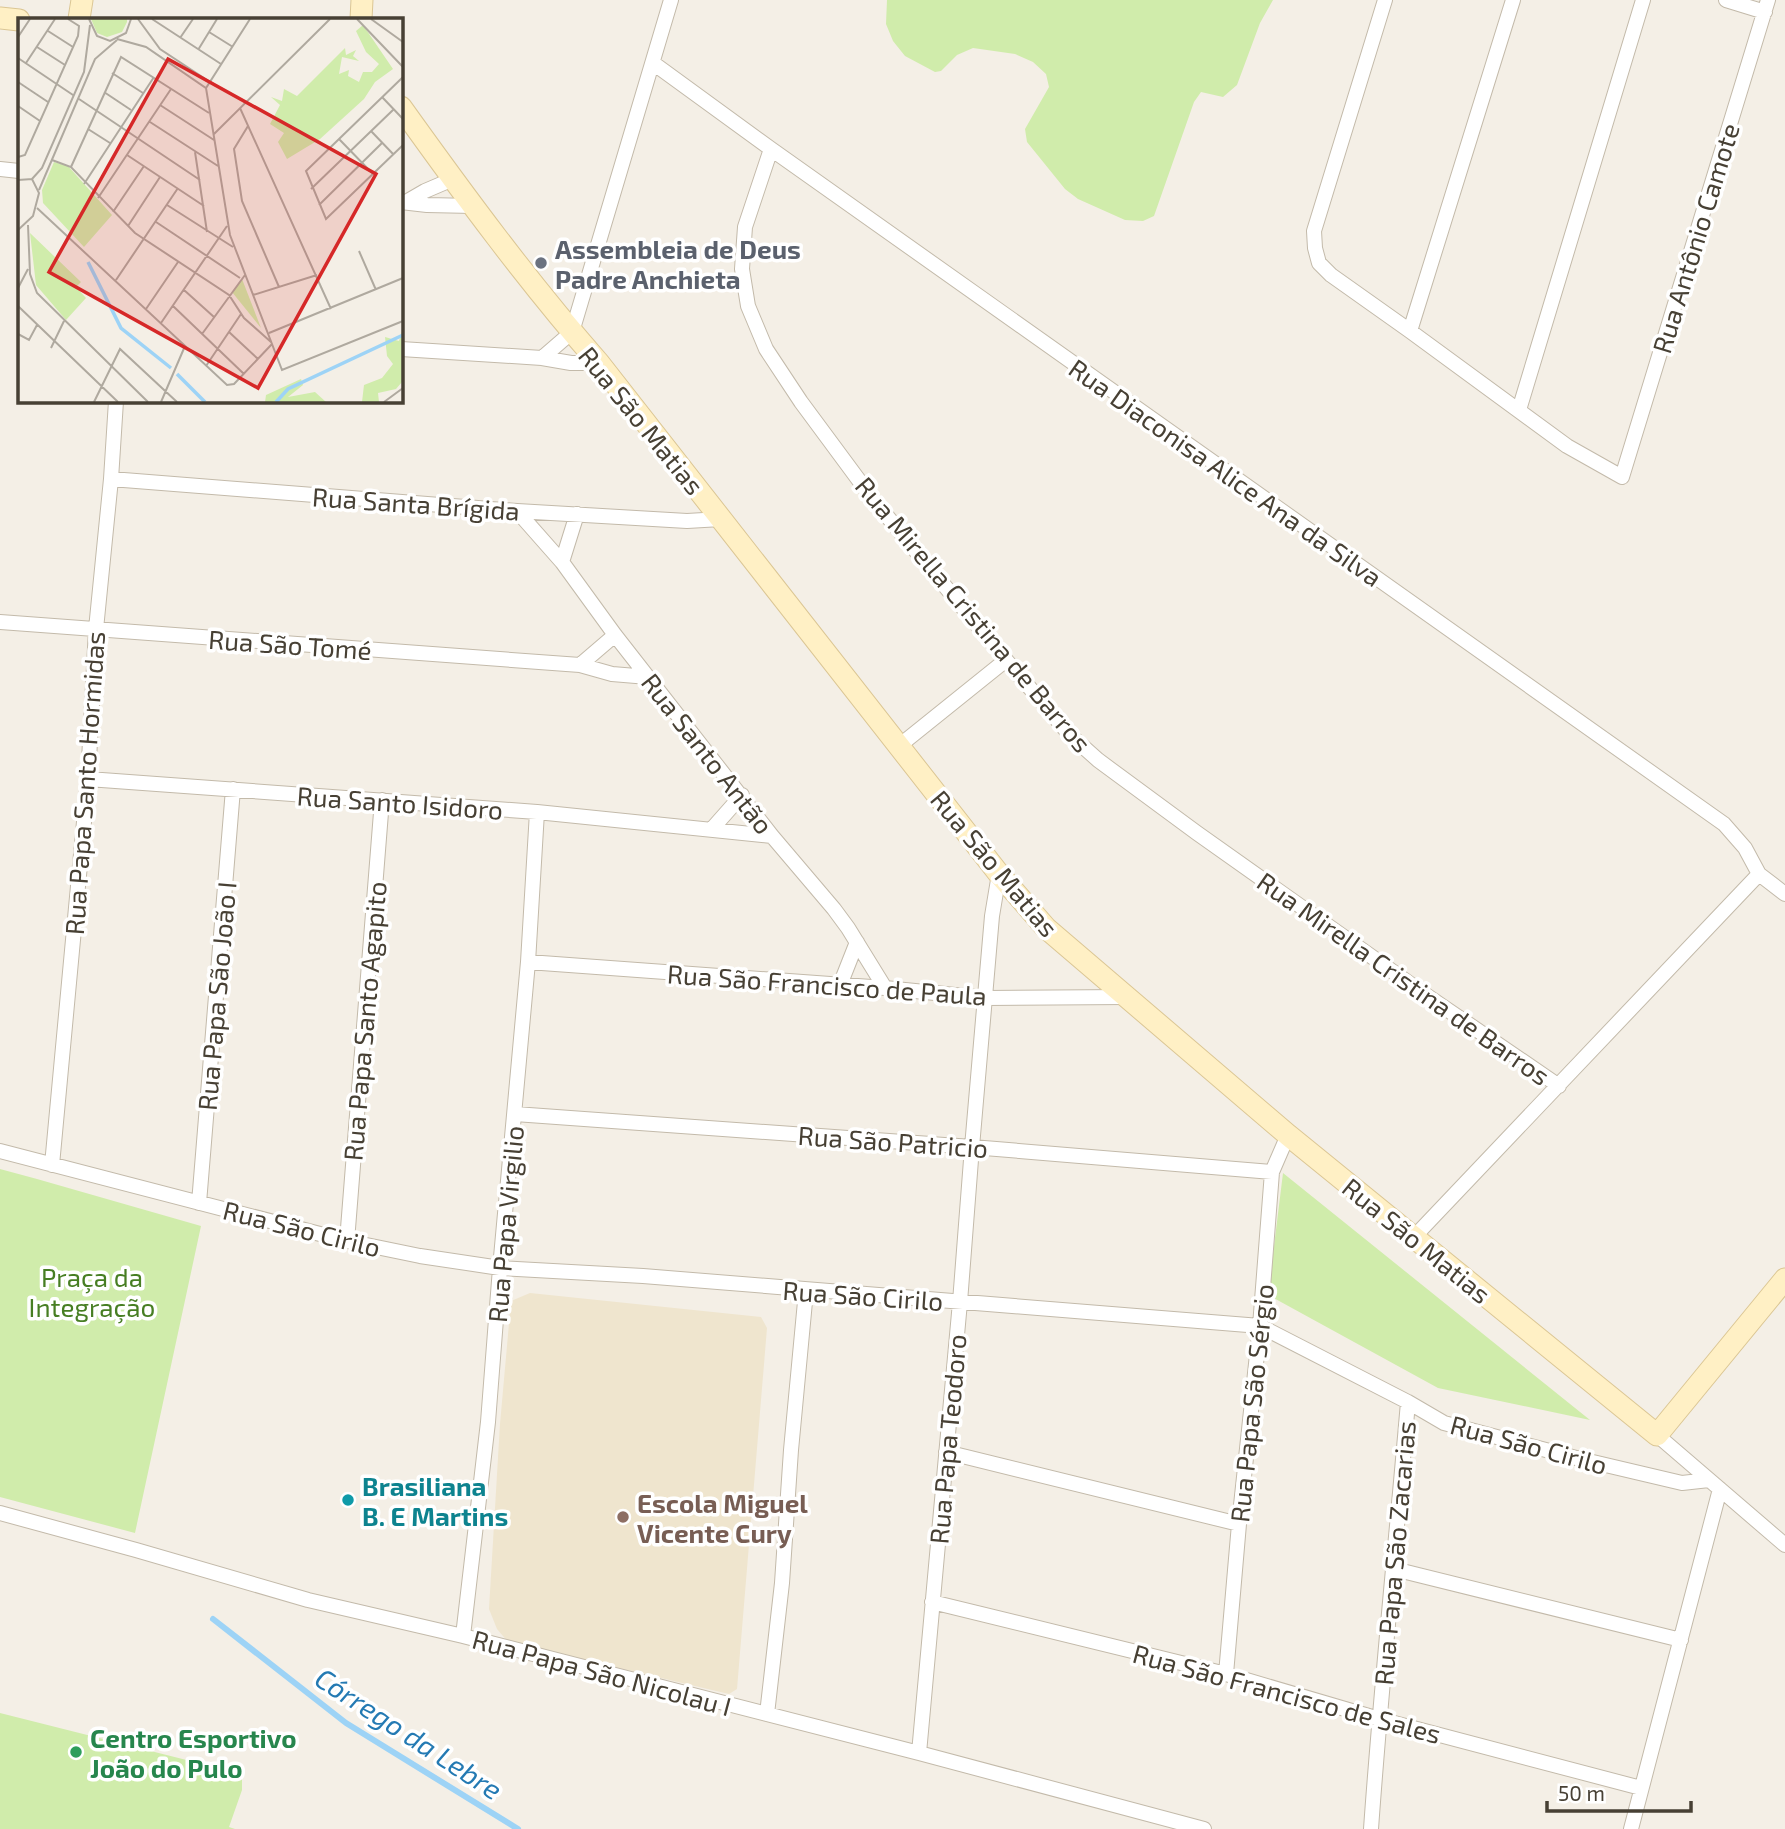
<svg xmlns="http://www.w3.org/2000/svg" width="1785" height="1829" viewBox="0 0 1785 1829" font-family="'Exo 2',sans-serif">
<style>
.education{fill:#efe5ce}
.green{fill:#d0ecab}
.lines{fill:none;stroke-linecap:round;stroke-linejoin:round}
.stream{stroke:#9dd3f6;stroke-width:6}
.street-casing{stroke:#c3baaa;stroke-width:16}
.secondary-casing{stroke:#dbc694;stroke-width:23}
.street{stroke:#fff;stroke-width:14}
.secondary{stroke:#fff0c5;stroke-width:21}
.worship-dot{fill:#6b7280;stroke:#fff;stroke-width:2.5}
.culture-dot{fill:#0f9aa8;stroke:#fff;stroke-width:2.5}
.education-dot{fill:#8d6e63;stroke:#fff;stroke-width:2.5}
.leisure-dot{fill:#2e9e5b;stroke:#fff;stroke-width:2.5}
.labels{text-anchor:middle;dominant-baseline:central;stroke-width:7;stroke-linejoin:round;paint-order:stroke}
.street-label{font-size:26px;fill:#474034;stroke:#fff}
.worship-label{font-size:26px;font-weight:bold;fill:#5b616d;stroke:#fff;text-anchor:start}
.park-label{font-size:26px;fill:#477e23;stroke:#fff}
.culture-label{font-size:26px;font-weight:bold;fill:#0d838f;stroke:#fff;text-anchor:start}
.education-label{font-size:26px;font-weight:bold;fill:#785e54;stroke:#fff;text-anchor:start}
.leisure-label{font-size:26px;font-weight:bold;fill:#27864d;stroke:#fff;text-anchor:start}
.water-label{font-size:28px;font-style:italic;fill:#247ab3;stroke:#fff}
.inset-river{fill:none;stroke:#9dd3f6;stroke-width:3.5}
.inset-road{fill:none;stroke:#afa99f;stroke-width:2}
.view{fill:#d62828;fill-opacity:0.15;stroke:#d62828;stroke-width:3.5}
.inset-edge{fill:none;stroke:#474034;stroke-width:3.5}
</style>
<rect width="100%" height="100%" fill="#f4efe6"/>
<path class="education" d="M530 1293 761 1317 767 1328 737 1689 729 1694 508 1642 497 1629 489 1609 500 1424 511 1301Z"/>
<path class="green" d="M887 0H1273L1260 23 1237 85 1223 97 1201 92 1194 102 1154 216 1143 221 1125 220 1078 199 1065 189 1027 142 1025 129 1049 87 1046 74 1033 62 1015 54 973 48 957 55 941 71 935 72 905 56 893 41 886 24Z
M0 1169 37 1179 201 1226 135 1533 0 1497Z
M1283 1173 1590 1420 1438 1388 1268 1295Z
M0 1713 242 1774V1790L229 1827 235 1829H0Z"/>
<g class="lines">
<path class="stream" d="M213 1619 346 1723 518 1829"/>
<defs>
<path id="street" d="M1385 0 1314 231 1315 248 1319 263 1331 275 1410 331 1567 446 1622 477 1768 0
M1726 0 1765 12
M653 63 771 149 1724 824 1745 848 1759 874 1785 894
M771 149 745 227 742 269 748 306 766 349 801 402 872 498 1006 660 1070 735 1098 760 1197 833 1423 993 1559 1086
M0 169 19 171
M401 202 427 205 473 206
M406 202 425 191 453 179
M1410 331 1513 0
M401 349 542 358 571 363H599
M542 358 572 332 671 0
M1519 410 1643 0
M111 479 517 511 687 521 721 519
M517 511 562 562 615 635 772 836 834 909 848 928 885 988
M562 562 577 514
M0 622 580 665 612 674 648 677
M580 665 615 635
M899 746 1006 660
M88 779 537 812 772 836
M711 830 742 795
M528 962 885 988 985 998 1127 997
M840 985 857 942
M515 1114 972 1147 1272 1172
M0 1151 347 1241 420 1256 500 1268 643 1276 1260 1326 1408 1402 1444 1423 1580 1459 1682 1483 1709 1480
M52 1165 88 779 96 629 111 479 116 401
M199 1203 233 789
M1414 1237 1759 874
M347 1241 382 800
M1657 1435 1785 1545
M946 1452 1239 1524
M0 1513 136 1550 308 1600 463 1636 919 1753 1204 1829
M1394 1569 1681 1640
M932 1602 1226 1674 1379 1719 1641 1788
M463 1636 488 1422 500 1268 528 962 537 812
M1226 1674 1239 1524 1260 1326 1272 1172 1288 1135
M767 1714 782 1583 791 1450 806 1291
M919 1753 960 1302 972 1147 992 916 999 874
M1371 1829C1381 1687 1396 1544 1408 1402
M1631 1829 1720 1489"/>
<path id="secondary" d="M0 18 19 20
M79 19 82 0
M361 19 362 0
M401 107C464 195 528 282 599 363L999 874 1046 928 1288 1135 1657 1435 1785 1279"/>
</defs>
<use href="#street" class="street-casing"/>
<use href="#secondary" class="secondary-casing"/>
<use href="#street" class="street"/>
<use href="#secondary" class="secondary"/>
</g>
<circle class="worship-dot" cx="541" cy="263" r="7"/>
<circle class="culture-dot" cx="348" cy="1500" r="7"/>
<circle class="education-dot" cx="623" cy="1517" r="7"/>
<circle class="leisure-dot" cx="76" cy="1752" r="7"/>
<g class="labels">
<g class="street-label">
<text transform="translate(1695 238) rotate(-73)">Rua Antônio Camote</text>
<text transform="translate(642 420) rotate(51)">Rua São Matias</text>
<text transform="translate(1226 472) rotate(35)">Rua Diaconisa Alice Ana da Silva</text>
<text transform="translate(416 503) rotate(4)">Rua Santa Brígida</text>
<text transform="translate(974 614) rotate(50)">Rua Mirella Cristina de Barros</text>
<text transform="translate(290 644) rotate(4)">Rua São Tomé</text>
<text transform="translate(708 753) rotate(52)">Rua Santo Antão</text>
<text transform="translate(84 783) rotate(-86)">Rua Papa Santo Hormidas</text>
<text transform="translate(400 802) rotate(4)">Rua Santo Isidoro</text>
<text transform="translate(995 863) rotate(50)">Rua São Matias</text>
<text transform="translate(1404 978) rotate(35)">Rua Mirella Cristina de Barros</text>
<text transform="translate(827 984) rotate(4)">Rua São Francisco de Paula</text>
<text transform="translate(216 996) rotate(-85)">Rua Papa São João I</text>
<text transform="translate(364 1021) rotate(-85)">Rua Papa Santo Agapito</text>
<text transform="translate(893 1141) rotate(4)">Rua São Patricio</text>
<text transform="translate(505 1224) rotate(-85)">Rua Papa Virgilio</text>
<text transform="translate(302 1228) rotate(14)">Rua São Cirilo</text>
<text transform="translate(1417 1240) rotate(39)">Rua São Matias</text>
<text transform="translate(863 1295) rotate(4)">Rua São Cirilo</text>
<text transform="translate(1251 1403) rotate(-84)">Rua Papa São Sérgio</text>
<text transform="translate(947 1439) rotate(-85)">Rua Papa Teodoro</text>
<text transform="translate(1529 1444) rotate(15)">Rua São Cirilo</text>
<text transform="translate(1394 1553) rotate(-85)">Rua Papa São Zacarias</text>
<text transform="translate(602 1672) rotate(15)">Rua Papa São Nicolau I</text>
<text transform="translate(1287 1693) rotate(15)">Rua São Francisco de Sales</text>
</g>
<g class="worship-label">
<text x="555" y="248">Assembleia de Deus<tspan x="555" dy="30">Padre Anchieta</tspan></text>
</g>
<g class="park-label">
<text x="92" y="1276">Praça da<tspan x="92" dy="30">Integração</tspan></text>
</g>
<g class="culture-label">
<text x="362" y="1485">Brasiliana<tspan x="362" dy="30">B. E Martins</tspan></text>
</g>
<g class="education-label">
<text x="637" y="1502">Escola Miguel<tspan x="637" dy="30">Vicente Cury</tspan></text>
</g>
<g class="leisure-label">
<text x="90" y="1737">Centro Esportivo<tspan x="90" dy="30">João do Pulo</tspan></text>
</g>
<g class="water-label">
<text transform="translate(409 1733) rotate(33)">Córrego da Lebre</text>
</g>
</g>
<g transform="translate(18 18)">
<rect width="385" height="385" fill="#f4efe6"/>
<path d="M73 1H109V4L104 14 89 19 79 15ZM345 7 375 51 357 64 346 81 302 121 269 141 260 124 266 115 252 106 262 87 253 79 264 83 266 71 279 78 327 30 328 37 338 32 335 38 341 43 324 39 321 56 331 52 330 58 341 64 345 54H354L361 46 348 34 338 13ZM36 144 50 148 94 197 66 229 25 185 24 172ZM12 215 63 264 58 269 68 280 48 302 18 267ZM224 261 243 310 214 274ZM385 310 384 364 378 371 360 375 361 384H344L346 367 364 360 375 346 369 338 367 319 381 323ZM283 361 285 367 270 379 297 374 308 384H247L248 377Z" fill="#d0ecab"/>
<path class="inset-river" d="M70 244 103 310 153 350M159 356 187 384M258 384 270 371 385 317"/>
<path class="inset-road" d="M71 1 79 18 92 23 108 15 113 1M120 1 142 31 192 64M134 1 203 46M339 1 385 49M353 1 385 24M30 13 55 29M191 14 215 29M0 19 12 1M162 20 175 1M99 21 128 29 188 70 232 1M19 29 47 47M180 32 199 1M0 40 55 77M8 45 37 1M94 55 125 75M385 59 288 153 308 201 385 127M0 64 30 84M188 70 212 217 264 352 385 303M86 74 113 92M364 79 385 101M61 81 182 162M142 87 196 122M0 88 22 103M222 90 313 291M132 104 200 148M230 108 216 131 224 183 261 269M70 111 92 125M353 113 376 137M195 117 312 1M321 121 355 156M177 134 189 214M109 137 186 188M0 139 7 137 60 18 61 8 50 1M34 142 53 149 117 215 211 277 226 300 253 324M53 149 103 39 191 95M14 161 24 150 66 54 72 7M0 162 14 161 21 175 15 198 0 212M66 166 136 59M293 171 376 91M21 172 77 41 99 22M80 180 153 71M149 187 215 229M301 187 364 125M19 190 209 367 216 366 254 326M95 194 126 148M138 204 222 260M10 207 12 256 19 275 130 384M110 208 142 159M341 233 358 272M98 262 160 170M0 270 10 251M166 272 196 299M235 277 299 257M0 288 100 384M155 288 226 356M128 291 160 244M143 305 209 208M211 314 240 341M251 315 385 260M0 316 11 322 19 307M184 316 227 257M33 330 46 303M188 348 223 296M76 384 102 331 159 384M143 384 167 328M366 384 385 370"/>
<path class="view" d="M150 41 358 156 240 370 31 254Z"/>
<rect width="385" height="385" class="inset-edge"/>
</g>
<path d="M1547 1801v10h144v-10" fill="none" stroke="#474034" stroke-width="3.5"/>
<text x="1558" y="1801" font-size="21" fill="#474034" stroke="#ffffff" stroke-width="5" paint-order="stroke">50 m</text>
</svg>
